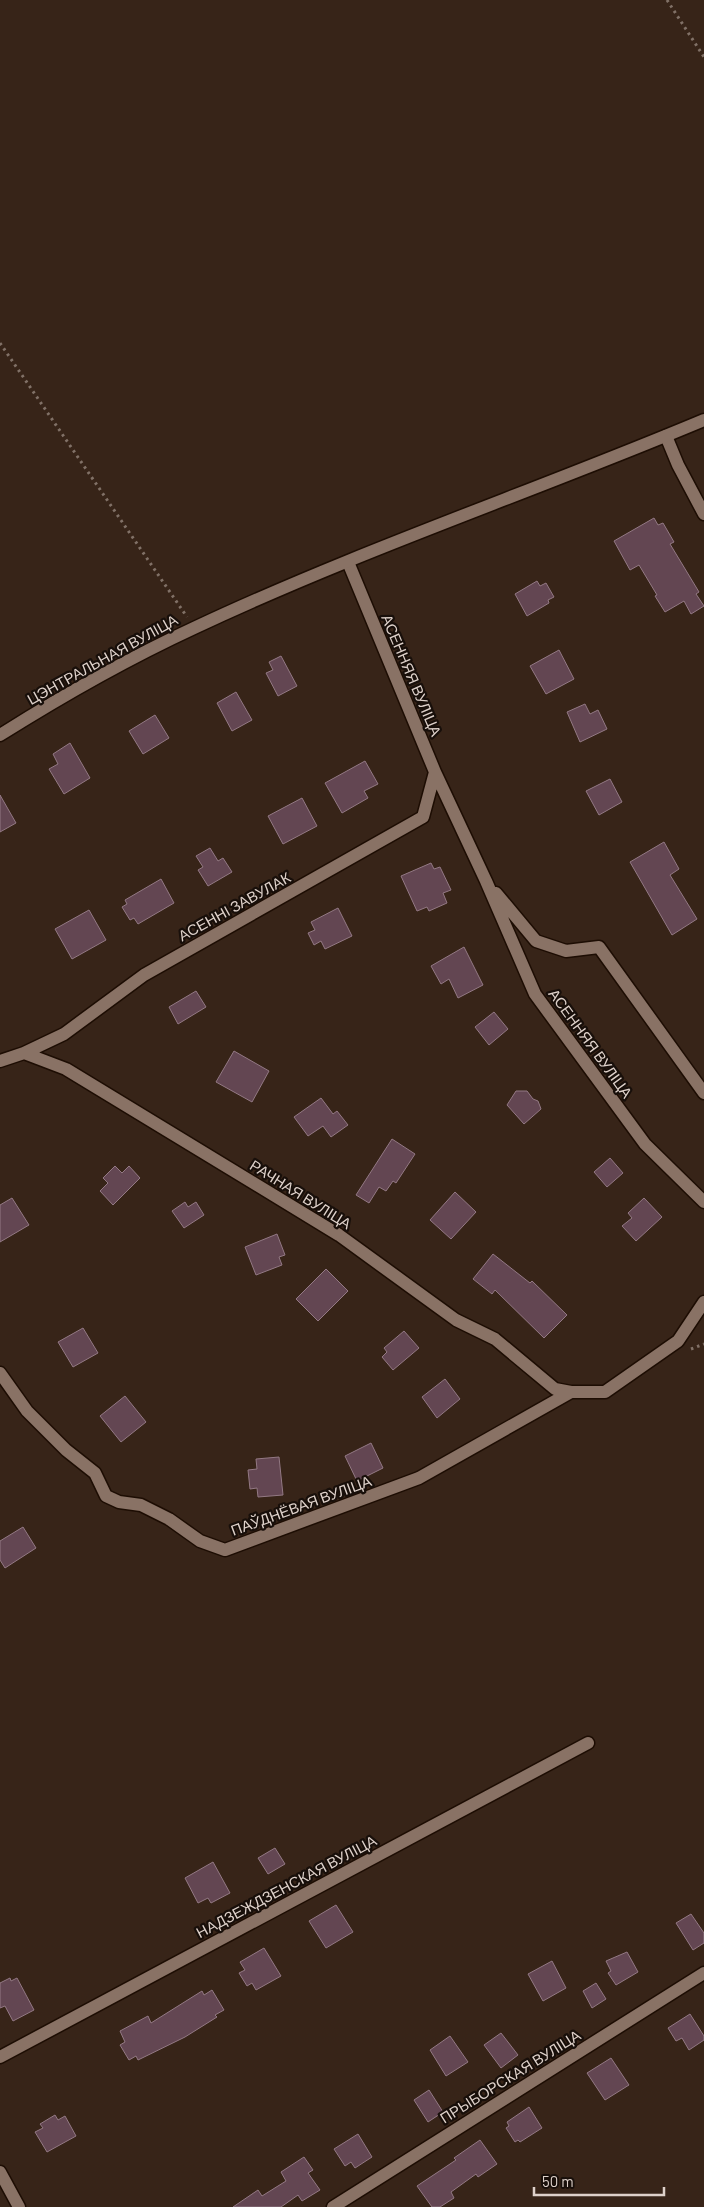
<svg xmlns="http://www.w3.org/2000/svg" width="704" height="2207" viewBox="0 0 704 2207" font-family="Barlow,sans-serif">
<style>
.building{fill:#634652;stroke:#937984}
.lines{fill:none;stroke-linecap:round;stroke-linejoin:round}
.minor-casing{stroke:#1d0d03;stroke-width:15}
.tertiary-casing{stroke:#1d0d03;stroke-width:15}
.path{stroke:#817167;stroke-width:3;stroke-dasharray:2.5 4;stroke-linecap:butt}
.minor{stroke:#897265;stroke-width:12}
.tertiary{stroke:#897265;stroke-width:12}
.labels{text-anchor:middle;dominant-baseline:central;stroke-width:4.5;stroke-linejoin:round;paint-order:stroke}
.street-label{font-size:15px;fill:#ded1ca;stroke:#180f0a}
</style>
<rect width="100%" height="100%" fill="#372418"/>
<path class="building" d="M654 518 658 525 663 523 674 542 670 544 699 592 696 594 704 606 691 614 684 601 665 612 655 596 657 595 639 565 630 570 614 541Z
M537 581 540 586 546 583 554 597 548 600 549 603 527 616 515 594Z
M559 650 574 679 546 694 530 666Z
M281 656 297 686 278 696 266 673 273 670 269 662Z
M236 692 252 720 232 731 217 703Z
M585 704 590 714 598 710 607 729 580 742 567 712Z
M155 715 169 738 143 754 129 731Z
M70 743 90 778 64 794 49 769 58 764 53 754Z
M365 761 378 784 364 791 368 798 342 813 325 783Z
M610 779 622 802 599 815 586 791Z
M0 795 16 823 0 832Z
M302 798 317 826 283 844 268 816Z
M664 842 679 869 670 875 697 919 672 935 630 862Z
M210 848 218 861 223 858 232 872 208 886 198 870 203 867 196 856Z
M431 863 434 869 440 867 451 890 443 893 447 903 429 911 427 907 417 911 401 876Z
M161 879 174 903 138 924 134 918 130 920 122 907 127 904 125 900Z
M338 908 352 936 325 949 321 941 314 945 308 933 315 930 311 922Z
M89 910 106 940 72 959 55 929Z
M464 947 483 985 458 998 449 979 441 984 431 966Z
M196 991 206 1007 178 1024 169 1007Z
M494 1012 508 1029 489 1045 475 1027Z
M234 1051 269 1071 252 1102 216 1082Z
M516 1091H527L533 1099 538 1101 541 1109 524 1124 507 1105Z
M321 1098 333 1114 337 1111 348 1125 331 1137 323 1126 308 1136 294 1117Z
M392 1139 415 1154 396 1183 393 1181 386 1191 379 1187 369 1203 356 1195Z
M610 1158 623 1173 607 1187 594 1172Z
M115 1166 122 1173 129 1166 140 1178 113 1205 100 1191 108 1183 103 1178Z
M455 1192 476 1212 451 1239 430 1220Z
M12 1198 29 1225 0 1242V1205Z
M644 1198 662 1217 636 1241 622 1226 632 1218 628 1213Z
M185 1202 188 1207 196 1202 204 1215 184 1228 172 1211Z
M277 1234 285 1255 279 1257 282 1265 256 1275 245 1247Z
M493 1254 530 1283 532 1281 567 1315 544 1338 495 1290 492 1294 473 1279Z
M326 1269 348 1291 318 1321 296 1299Z
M83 1328 98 1353 73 1367 58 1342Z
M404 1331 419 1348 393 1370 382 1357 387 1352 384 1348Z
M445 1379 460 1399 437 1418 422 1397Z
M125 1396 146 1422 121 1442 100 1416Z
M371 1443 383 1468 357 1481 345 1456Z
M279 1457 283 1495 258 1497 257 1488 250 1489 248 1470 257 1469 256 1459Z
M23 1527 36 1548 5 1568 0 1560V1541Z
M275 1848 285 1864 268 1874 258 1858Z
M213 1862 230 1893 211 1903 208 1898 198 1903 185 1878Z
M336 1905 353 1932 326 1948 309 1921Z
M691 1914 704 1933V1943L693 1950 676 1923Z
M264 1948 281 1976 256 1990 252 1983 247 1986 239 1973 245 1970 240 1962Z
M627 1952 638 1972 616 1985 608 1973 611 1971 606 1961Z
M552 1961 566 1988 543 2001 528 1974Z
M10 1978 11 1981 17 1978 34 2010 13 2021 5 2006 0 2008V1983Z
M596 1983 606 1999 592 2008 583 1991Z
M212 1990 224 2010 215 2015 217 2017 185 2037 138 2060 136 2056 129 2060 120 2045 125 2042 120 2031 148 2016 151 2023 202 1991 204 1995Z
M690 2014 704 2036V2040L689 2050 682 2038 676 2041 668 2028Z
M501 2033 518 2055 501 2068 484 2045Z
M450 2036 468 2062 446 2076 430 2050Z
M611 2058 629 2085 605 2100 587 2073Z
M429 2090 443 2112 428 2122 414 2100Z
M529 2107 542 2128 520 2142 518 2140 515 2142 506 2128 509 2126 507 2122Z
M55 2115 58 2120 65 2116 76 2136 47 2152 35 2132 43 2128 40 2124Z
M358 2134 372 2157 355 2168 351 2162 345 2166 334 2149Z
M480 2140 497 2164 478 2177 476 2174 451 2192 454 2198 440 2207H432L417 2186 456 2160 454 2158Z
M304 2157 313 2170 308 2173 320 2190 302 2201 298 2195 281 2207H233L258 2190 262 2196 286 2181 281 2172Z"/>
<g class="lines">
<defs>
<path id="minor" d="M666 436 678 465 704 514
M348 562 435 772 486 881 535 994 645 1144 704 1202
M496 893 536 941 566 951 599 947 704 1093
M24 1053 64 1034 144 975 423 817 435 772
M0 1061 24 1053 66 1069 339 1235 456 1320 495 1339 555 1389 571 1392H605L678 1341 704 1302
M0 1373 27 1411 66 1450 95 1473 106 1496 119 1502 141 1505 169 1519 200 1541 225 1550 419 1478 571 1392
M0 2057 588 1743
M0 2172 19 2207
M333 2207 704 1973"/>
<path id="tertiary" d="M0 735C62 696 127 659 194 628 360 550 535 491 704 420"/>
</defs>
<use href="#minor" class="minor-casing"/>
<use href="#tertiary" class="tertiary-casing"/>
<path class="path" d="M667 0 704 57
M0 343 187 617
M691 1349 704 1344"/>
<use href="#minor" class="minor"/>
<use href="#tertiary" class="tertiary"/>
</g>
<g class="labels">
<g class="street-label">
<text transform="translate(102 659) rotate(-29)">ЦЭНТРАЛЬНАЯ ВУЛІЦА</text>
<text transform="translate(412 675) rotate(67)">АСЕННЯЯ ВУЛІЦА</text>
<text transform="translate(234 906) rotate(-29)">АСЕННІ ЗАВУЛАК</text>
<text transform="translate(591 1043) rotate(54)">АСЕННЯЯ ВУЛІЦА</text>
<text transform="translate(301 1194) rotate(32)">РАЧНАЯ ВУЛІЦА</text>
<text transform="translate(301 1505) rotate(-20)">ПАЎДНЁВАЯ ВУЛІЦА</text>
<text transform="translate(286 1886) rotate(-28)">НАДЗЕЖДЗЕНСКАЯ ВУЛІЦА</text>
<text transform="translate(510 2076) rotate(-32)">ПРЫБОРСКАЯ ВУЛІЦА</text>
</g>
</g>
<path d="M534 2187v8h130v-8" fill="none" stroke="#ded1ca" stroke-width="2.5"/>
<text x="542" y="2187" font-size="15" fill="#ded1ca" stroke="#180f0a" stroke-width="4" paint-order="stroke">50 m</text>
</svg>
